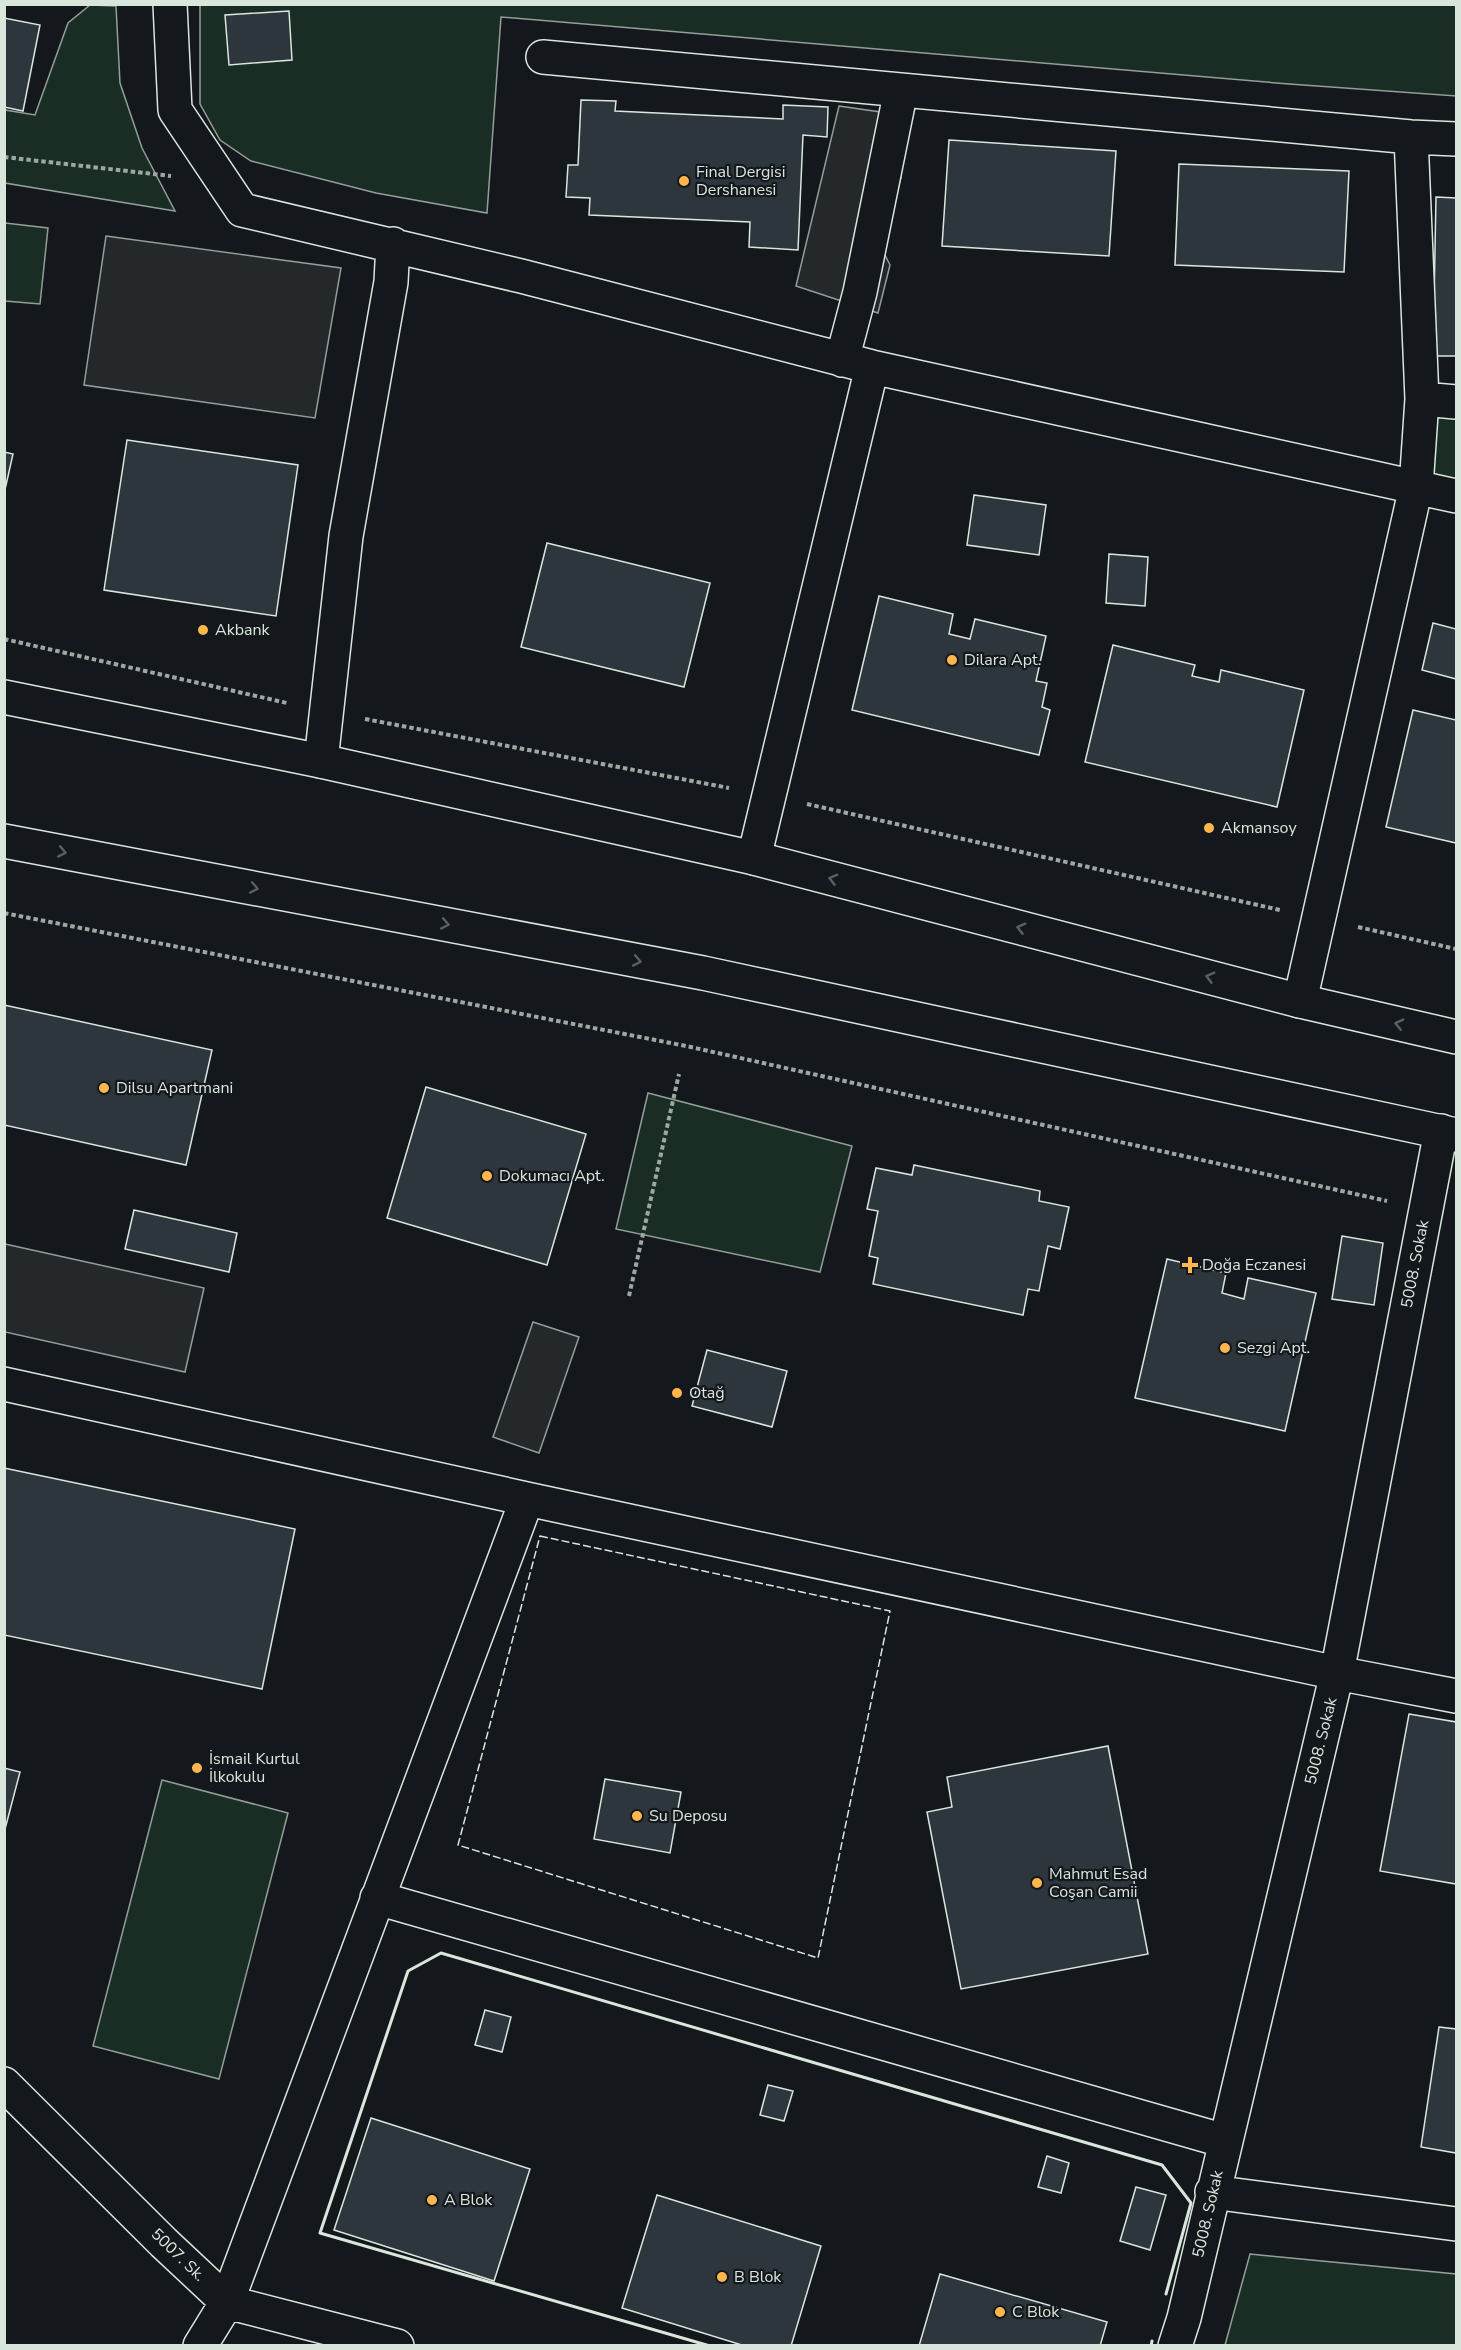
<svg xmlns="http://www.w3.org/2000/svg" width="1461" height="2350" viewBox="0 0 1461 2350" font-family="'Nunito Sans',sans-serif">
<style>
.green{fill:#1a2d24;stroke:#939e99;stroke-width:1.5}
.parking{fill:#24282b;stroke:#939e99;stroke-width:1.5}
.building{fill:#2c363c;stroke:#d8e6dc;stroke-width:1.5}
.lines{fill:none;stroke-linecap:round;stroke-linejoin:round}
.minor-casing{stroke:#d8e6dc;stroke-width:36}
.major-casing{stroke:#d8e6dc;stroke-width:36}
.path{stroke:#9da8a2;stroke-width:4;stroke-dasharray:4.5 3;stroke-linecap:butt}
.minor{stroke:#14181c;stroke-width:33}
.major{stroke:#14181c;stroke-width:33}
.fence{stroke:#d8e6dc;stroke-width:1.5;stroke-dasharray:8 3;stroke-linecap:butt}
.wall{stroke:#d8e6dc;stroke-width:3}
.oneway{stroke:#59605f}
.poi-dot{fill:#ffb74d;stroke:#14181c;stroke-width:2}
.labels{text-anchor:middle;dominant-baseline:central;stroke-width:4.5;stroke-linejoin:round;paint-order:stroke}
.poi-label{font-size:16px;fill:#d8e6dc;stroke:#14181c;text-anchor:start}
.street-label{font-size:16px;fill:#d8e6dc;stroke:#14181c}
</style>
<rect width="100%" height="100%" fill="#14181c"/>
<path class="green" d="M90 5 116 6 120 83 142 148 175 211 5 183V110L35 115 68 23Z
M200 5H1456V96L1289 84 501 17 487 213 376 193 251 161 220 140 200 104Z
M5 223 48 228 40 304 5 301Z
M1422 399 1456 402V496L1416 487Z
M648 1093 852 1146 820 1272 616 1229Z
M162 1780 288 1813 219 2079 93 2046Z
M1250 2254 1456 2274V2345H1225Z"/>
<path class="parking" d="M839 106 901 115 894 164 901 177 882 249 890 265 878 313 796 286Z
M106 236 341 268 315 418 84 385Z
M5 1244 204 1288 185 1372 5 1332Z
M533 1322 579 1337 539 1453 493 1437Z"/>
<path class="building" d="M289 11 292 60 229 65 225 15Z
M4 18 40 25 23 111 4 107Z
M581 100 616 101 615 111 783 119V105L828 107 827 137 803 135 798 250 749 247 750 222 589 215 590 198 566 197 568 165H578Z
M949 140 1116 151 1109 256 942 246Z
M1179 164 1349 171 1344 272 1175 265Z
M1436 197 1456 198V356H1433Z
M127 440 298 465 276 616 104 590Z
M4 452 13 454 4 494Z
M974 495 1046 505 1039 555 967 545Z
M547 543 710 583 684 687 521 647Z
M1109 554 1148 557 1145 606 1106 603Z
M879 596 953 614 949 634 970 639 975 619 1046 636 1036 681 1047 683 1042 707 1050 710 1039 755 852 710Z
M1433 623 1456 629V679L1422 670Z
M1113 645 1195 665 1192 676 1219 682 1221 670 1304 690 1277 807 1085 762Z
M1413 710 1456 720V843L1386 827Z
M4 1005 212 1050 186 1165 4 1125Z
M426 1087 586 1134 547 1265 387 1218Z
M914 1165 1040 1191 1039 1201 1069 1207 1060 1249 1048 1246 1039 1291 1028 1289 1023 1315 873 1284 878 1258 869 1256 878 1211 867 1209 876 1168 912 1175Z
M134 1210 237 1233 229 1272 125 1249Z
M1342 1236 1383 1243 1374 1305 1332 1299Z
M1167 1259 1226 1273 1222 1293 1244 1299 1248 1278 1316 1293 1285 1431 1135 1398Z
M707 1350 787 1371 772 1427 692 1406Z
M4 1468 295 1529 262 1689 4 1635Z
M1409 1714 1456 1722V1884L1380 1871Z
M1108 1746 1148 1954 961 1989 927 1812 952 1807 947 1777Z
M4 1768 20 1772 4 1833Z
M605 1779 681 1792 670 1853 594 1839Z
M485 2010 511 2017 502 2052 475 2045Z
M1439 2027 1456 2029V2153L1421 2147Z
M768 2085 793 2091 784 2121 760 2115Z
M371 2118 530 2169 494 2281 334 2230Z
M1047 2156 1069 2163 1061 2193 1038 2187Z
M1136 2187 1166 2195 1150 2250 1120 2241Z
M657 2195 821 2246 791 2346H745L622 2308Z
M940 2274 1107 2322 1100 2346H919Z"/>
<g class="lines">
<defs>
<path id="minor" d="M170 4 175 110 242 210 521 276 872 367 1456 496
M543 57 1411 137 1456 139
M842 360 860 292 901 90
M1422 399 1456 402
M321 761 346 536 391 282 393 244
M754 858 872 367
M1300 1001 1416 487 1422 399 1411 137
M4 1384 527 1499 1337 1673 1456 1696
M377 1898 1225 2141
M4 2084 164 2243 227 2302 397 2346
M1212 2192 1456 2224
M200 2346 227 2302 527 1499
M1175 2346 1184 2318 1337 1673 1441 1131"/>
<path id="major" d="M4 697 321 761 754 858 1300 1001 1456 1037
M4 841 703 973 1456 1135"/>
</defs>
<use href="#minor" class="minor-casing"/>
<use href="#major" class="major-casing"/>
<path class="path" d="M4 157 171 176
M4 639 287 703
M365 719 729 788
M807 804 1280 910
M4 913 686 1046 1387 1201
M1358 927 1456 949
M629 1296 679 1074"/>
<use href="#minor" class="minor"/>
<use href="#major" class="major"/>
<path class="fence" d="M540 1536 890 1611 818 1958 458 1845Z"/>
<path class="wall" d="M710 2346 320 2233 408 1971 441 1953 1162 2165 1191 2203 1166 2294
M1151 2346 1152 2341"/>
</g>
<defs><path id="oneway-chevron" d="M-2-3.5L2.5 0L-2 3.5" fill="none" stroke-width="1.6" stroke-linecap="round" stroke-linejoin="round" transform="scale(1.5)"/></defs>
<g class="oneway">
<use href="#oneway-chevron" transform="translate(62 852) rotate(11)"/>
<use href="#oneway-chevron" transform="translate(833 879) rotate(-165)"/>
<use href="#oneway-chevron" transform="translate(254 888) rotate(11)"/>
<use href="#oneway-chevron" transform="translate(445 924) rotate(11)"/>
<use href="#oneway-chevron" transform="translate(1021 928) rotate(-165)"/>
<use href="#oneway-chevron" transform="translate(637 961) rotate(11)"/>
<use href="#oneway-chevron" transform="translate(1210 977) rotate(-165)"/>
<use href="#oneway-chevron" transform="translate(1399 1024) rotate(-167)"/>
</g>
<g class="poi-dot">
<circle cx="684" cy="181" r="6"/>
<circle cx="203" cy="630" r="6"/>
<circle cx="952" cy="660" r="6"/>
<circle cx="1209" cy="828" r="6"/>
<circle cx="104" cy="1088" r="6"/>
<circle cx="487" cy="1176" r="6"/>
<path d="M1187 1256h6v6h6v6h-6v6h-6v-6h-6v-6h6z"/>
<circle cx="1225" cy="1348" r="6"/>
<circle cx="677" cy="1393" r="6"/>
<circle cx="197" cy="1768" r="6"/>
<circle cx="637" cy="1816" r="6"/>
<circle cx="1037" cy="1883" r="6"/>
<circle cx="432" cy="2200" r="6"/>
<circle cx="722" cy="2277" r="6"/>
<circle cx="1000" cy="2312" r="6"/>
</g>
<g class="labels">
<g class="poi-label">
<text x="696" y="172">Final Dergisi<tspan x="696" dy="18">Dershanesi</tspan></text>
<text x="215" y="630">Akbank</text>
<text x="964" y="660">Dilara Apt.</text>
<text x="1221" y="828">Akmansoy</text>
<text x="116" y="1088">Dilsu Apartmani</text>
<text x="499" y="1176">Dokumacı Apt.</text>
<text x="1202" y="1265">Doğa Eczanesi</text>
<text x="1237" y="1348">Sezgi Apt.</text>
<text x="689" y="1393">Otağ</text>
<text x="209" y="1759">İsmail Kurtul<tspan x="209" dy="18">İlkokulu</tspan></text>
<text x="649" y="1816">Su Deposu</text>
<text x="1049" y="1874">Mahmut Esad<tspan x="1049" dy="18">Coşan Camii</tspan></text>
<text x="444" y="2200">A Blok</text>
<text x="734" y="2277">B Blok</text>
<text x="1012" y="2312">C Blok</text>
</g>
<g class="street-label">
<text transform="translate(1415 1264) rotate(-79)">5008. Sokak</text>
<text transform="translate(1321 1741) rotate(-76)">5008. Sokak</text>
<text transform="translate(1208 2214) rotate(-77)">5008. Sokak</text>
<text transform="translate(178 2255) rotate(44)">5007. Sk.</text>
</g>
</g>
<rect width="1461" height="2350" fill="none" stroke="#d8e6dc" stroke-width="12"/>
</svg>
